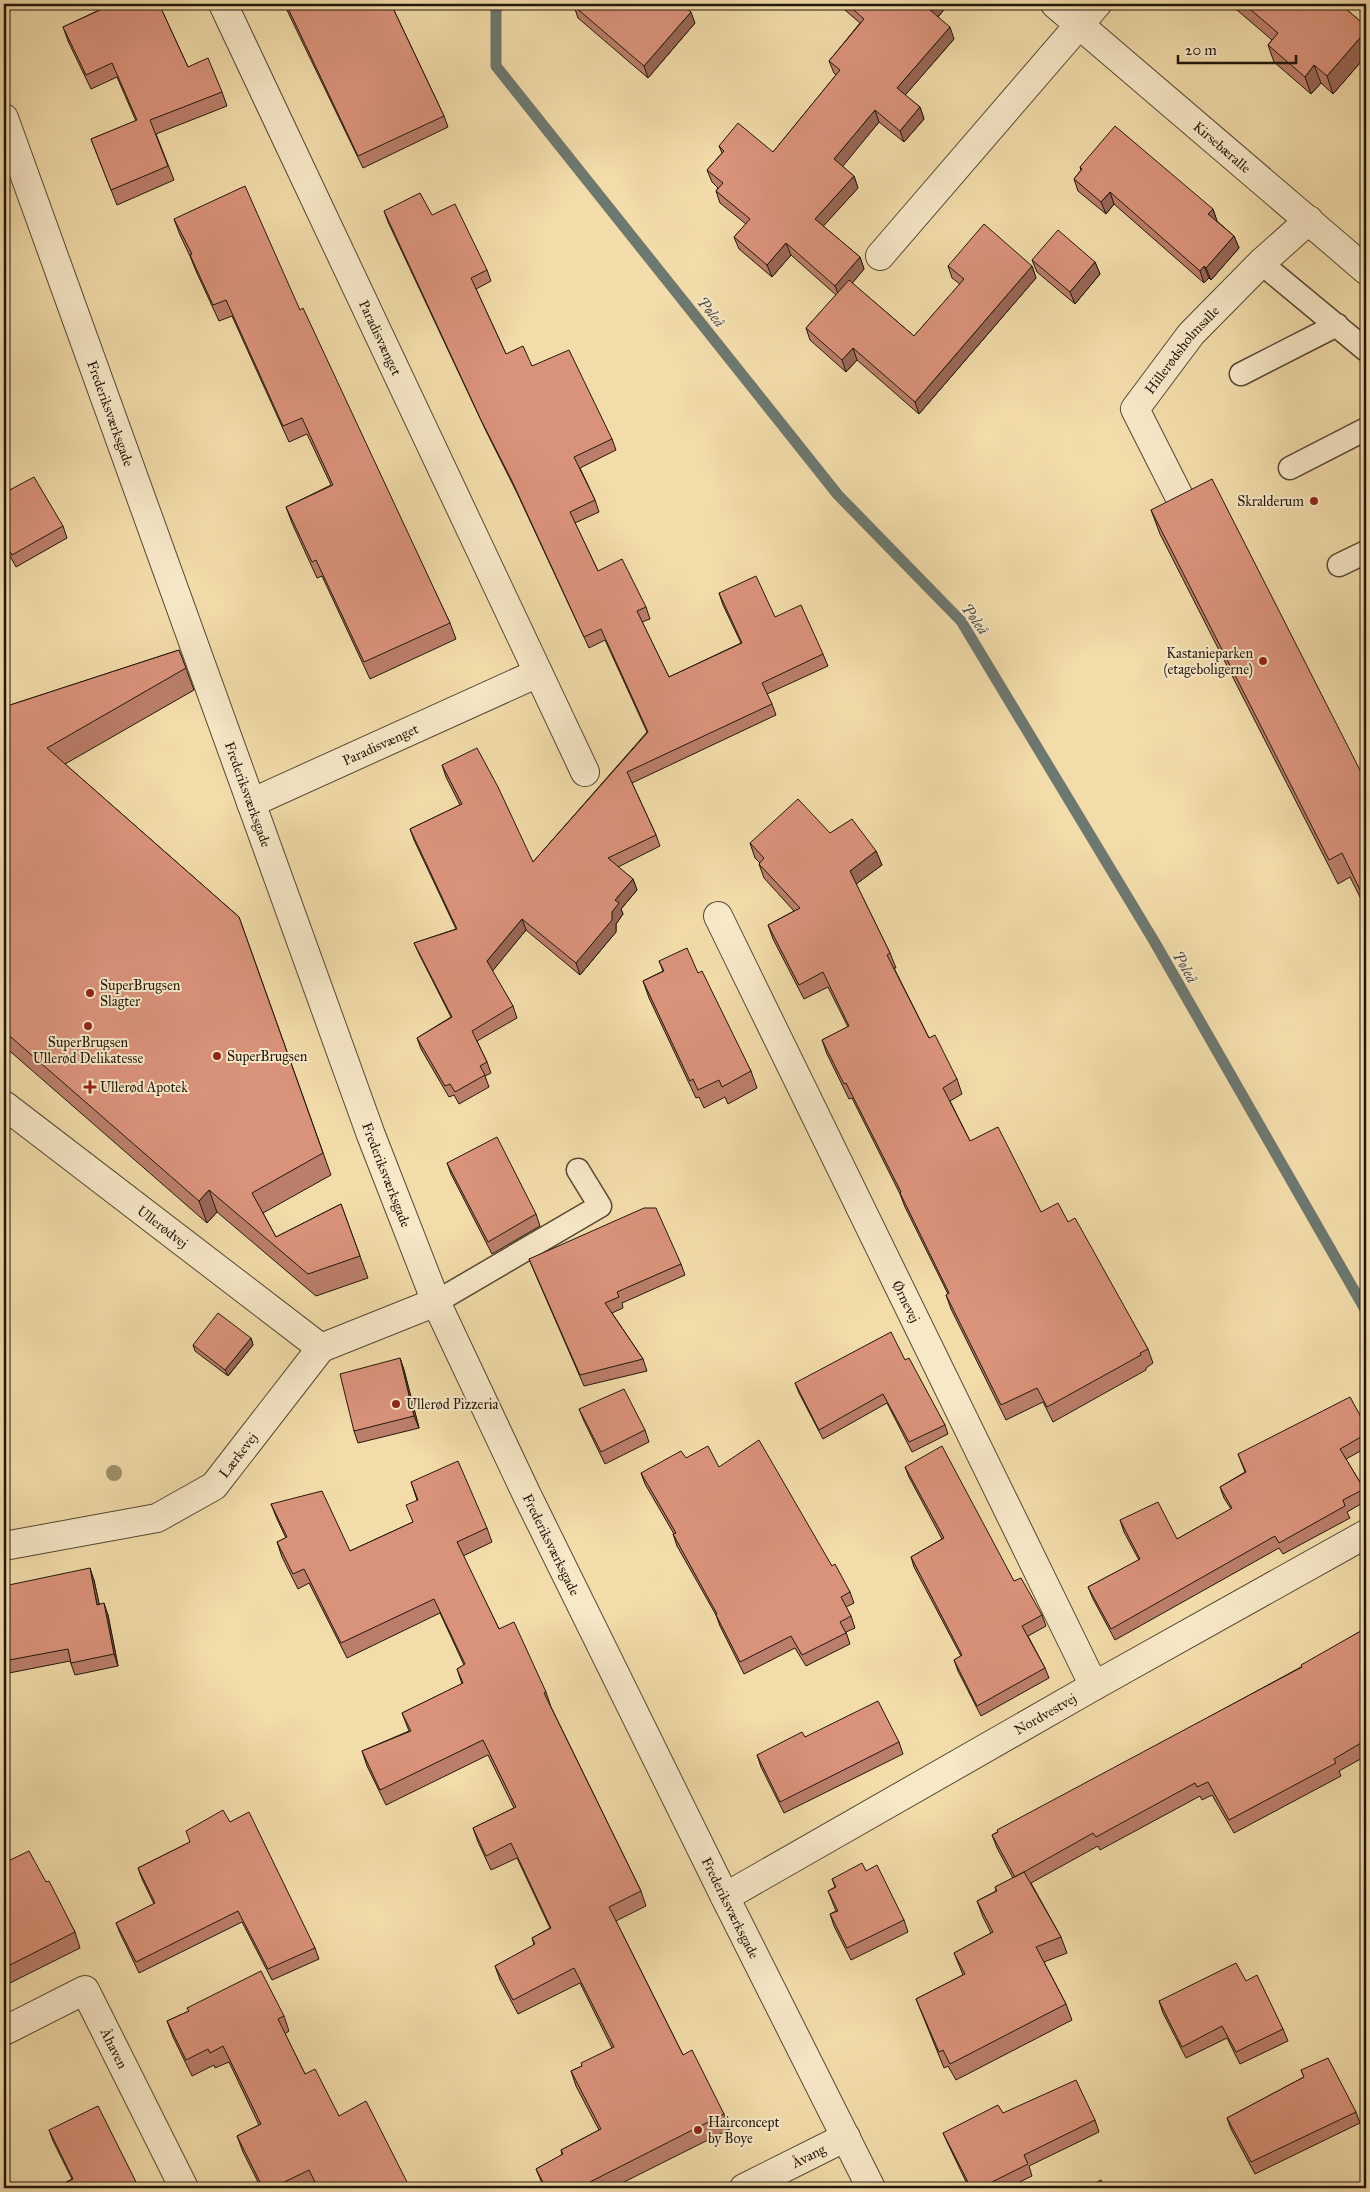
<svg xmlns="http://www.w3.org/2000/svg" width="1370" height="2192" viewBox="0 0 1370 2192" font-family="'IM FELL Great Primer',serif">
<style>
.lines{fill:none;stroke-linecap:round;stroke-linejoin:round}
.stream{stroke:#6d7870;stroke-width:11}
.service-casing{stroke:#564833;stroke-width:25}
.minor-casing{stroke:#564833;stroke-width:30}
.tertiary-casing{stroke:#564833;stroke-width:30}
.service{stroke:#f7e8c8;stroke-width:22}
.minor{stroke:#f7e8c8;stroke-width:28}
.tertiary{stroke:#f7e8c8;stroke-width:28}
.tree{fill:#9e906a}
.wall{fill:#bb7e6a;stroke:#22170b}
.shaded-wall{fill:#996756;stroke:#22170b}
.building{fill:#da937b;stroke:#22170b}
.poi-dot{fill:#8f2418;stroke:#f7e8c8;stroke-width:2}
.labels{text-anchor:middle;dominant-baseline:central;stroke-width:4;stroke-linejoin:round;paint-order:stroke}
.street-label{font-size:14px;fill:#22170b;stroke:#f7e8c8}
.poi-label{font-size:14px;fill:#22170b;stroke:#f7e8c8;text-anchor:start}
.water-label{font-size:15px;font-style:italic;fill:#4e5046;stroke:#f7e8c8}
</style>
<rect width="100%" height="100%" fill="#f2dcaa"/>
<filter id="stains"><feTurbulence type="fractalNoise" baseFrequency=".004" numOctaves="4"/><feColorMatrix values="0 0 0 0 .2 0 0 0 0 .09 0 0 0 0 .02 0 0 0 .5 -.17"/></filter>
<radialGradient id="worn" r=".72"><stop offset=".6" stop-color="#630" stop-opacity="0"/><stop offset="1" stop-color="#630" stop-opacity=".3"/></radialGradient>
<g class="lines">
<path class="stream" d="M496 4V66L838 495 961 621 1154 941 1366 1311"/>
<defs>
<path id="service" d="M1261 263 1366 350
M1241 374 1337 325
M1290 468 1366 429
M1339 565 1366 552
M436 1302 600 1206 578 1170"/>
<g id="minor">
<path id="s1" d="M223 4 585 772"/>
<path d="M880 256 1097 4"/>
<path id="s2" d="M1183 504 1135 409 1191 334 1261 263 1309 220"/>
<path id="s3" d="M251 803 538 673"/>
<path id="s4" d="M718 916 1094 1686"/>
<path id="s5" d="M4 1105 321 1348"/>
<path id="s6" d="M4 1546 157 1518 214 1486 321 1348 436 1302"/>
<path id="s7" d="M725 1897 1094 1686 1366 1534"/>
<path id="s8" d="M4 2031 85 1990 184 2188"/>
<path id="s9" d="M744 2188 846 2137"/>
</g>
<g id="tertiary">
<path id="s10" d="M1055 4 1366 270"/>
<path id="s11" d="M4 118 371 1135 436 1302 526 1493 725 1897 871 2188"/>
</g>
</defs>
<use href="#service" class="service-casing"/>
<use href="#minor" class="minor-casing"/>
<use href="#tertiary" class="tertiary-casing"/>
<use href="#service" class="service"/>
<use href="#minor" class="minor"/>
<use href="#tertiary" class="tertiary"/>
</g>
<circle class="tree" cx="114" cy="1473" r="8"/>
<path class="wall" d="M112 4H159L188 67 222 92 227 106 156 134 174 180 117 205 91 139 136 121 117 77 91 89 68 41 63 27Z
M284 4H391L444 116 448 127 363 168Z
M838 4H949L938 17 954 39 905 95 920 107 924 119 904 142 879 122 842 166 854 176 858 188 823 226 860 257 864 269 852 283 914 336 960 284 952 278 948 266H1032L1036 278 919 414 857 360 846 372 810 340 806 328 836 295 791 255 772 277 739 249 734 237 746 224 720 203 716 191 718 188 712 182 707 170 722 153 719 146 773 152 836 75 834 73 829 61 860 23Z
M1230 4H1340L1366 26V56L1333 94 1321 83 1311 94 1274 62 1268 45 1272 40Z
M574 6 695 23 648 78 578 18Z
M1080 167 1213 209 1217 221 1234 236 1239 248 1211 280 1209 278 1204 283 1114 204 1106 214 1078 191 1074 179 1081 170Z
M384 211 432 215 487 270 491 281 476 289 506 354 532 366 612 439 616 450 580 468 595 500 599 512 575 523 598 571 646 607 650 619 642 622 669 677 741 643 723 605 719 593 775 617 823 654 828 666 767 694 772 704 776 715 632 783 656 835 660 846 618 867 633 879 637 890 621 909 623 914 616 924V932L580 975 526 930 492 971 513 1006 517 1018 477 1041 487 1062 491 1073 485 1076 489 1087 459 1104 454 1095 449 1097 421 1049 417 1038 451 1017 419 954 414 943 456 929 414 840 410 829 460 805 446 777 442 765 533 862 647 732 605 640 589 648 517 493 486 431 388 222Z
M174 219 300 310 450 623 456 639 370 679 322 576 317 578 292 523 286 507 331 485 307 434 289 442 232 316 219 321 196 271 190 256 180 235Z
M1032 260 1095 262 1100 274 1075 304 1037 272Z
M4 493 63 526 67 538 16 567 4 545Z
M1151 510 1366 782V909L1350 877 1338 884 1160 534Z
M179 650 194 690 65 764 239 917 331 1175 263 1213 276 1237 341 1204 368 1278 316 1296 217 1212 207 1223 4 1046V707Z
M830 833 876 851 882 865 856 884 890 953 896 968H894L929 1038 957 1079 962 1094 950 1101 970 1141 1041 1212 1068 1222 1148 1349 1153 1363 1146 1368V1370L1053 1422 1043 1402 1006 1420 951 1309 946 1295 948 1294 905 1207 900 1194 852 1098 849 1099 827 1054 822 1040 848 1027 828 987 804 999 773 939 768 925 794 911 764 878 759 864 760 863 755 858 750 843Z
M659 961 698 973 751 1071 757 1088 728 1104 725 1097 704 1108 699 1097 696 1098 649 998 643 981 663 971Z
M447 1163 536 1214 540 1226 492 1254 451 1174Z
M529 1259 681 1264 685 1275 622 1303 623 1308 612 1313 643 1359 647 1371 584 1386 534 1271Z
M251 1338 253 1345 228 1376 195 1351 193 1345Z
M400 1358 404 1370 419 1428 358 1443 354 1431Z
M905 1360 945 1425 948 1434 912 1452 887 1403 823 1439 799 1393 795 1383Z
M579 1409 645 1430 649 1442 605 1464 584 1421Z
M1366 1426V1448L1346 1459 1364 1489 1366 1495V1501L1347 1512 1350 1518 1283 1554 1279 1548 1115 1640 1093 1599 1088 1587 1139 1560 1124 1532 1120 1520 1177 1539 1231 1509 1224 1498 1220 1487 1245 1472 1238 1454Z
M686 1458 719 1467 832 1566 850 1592 854 1603 846 1607 851 1616 855 1628 846 1632 850 1644 806 1666 795 1648 744 1674 720 1626 716 1615 677 1546 673 1534H674L645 1484 641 1473Z
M905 1467 1014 1581 1042 1615 1046 1626 1028 1636 1045 1668 1049 1678 981 1716 958 1671 954 1660 961 1656 914 1567 911 1557 942 1539 909 1477Z
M411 1482 487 1528 492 1542 463 1556 499 1629 546 1692 551 1707 641 1891 646 1906 616 1921 683 2055 724 2114 730 2129 612 2188H544L536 2169 562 2155 561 2150 599 2130 576 2086 571 2071 582 2066 612 2048 580 1983 518 2014 500 1980 495 1966 534 1945 532 1938 550 1928 517 1858 491 1870 478 1842 473 1828 514 1808 488 1755 386 1805 367 1766 362 1751 409 1731 402 1713 462 1684 457 1669 464 1665 440 1613 347 1658 309 1583 298 1589 282 1557 277 1542 286 1538 277 1519 271 1504 350 1551 413 1522 417 1500Z
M94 1580 99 1604 108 1615 118 1666 75 1675 70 1661 4 1674V1586Z
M1366 1628V1756L1339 1771 1341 1776 1234 1833 1212 1795 1202 1800 1200 1796 1100 1850 1098 1846 1031 1883 1061 1937 1067 1953 1044 1962 1066 2004 1072 2020 956 2080 948 2066 944 2068 916 1999 963 1975 954 1953 991 1933 983 1917 977 1901 996 1891 995 1887 1013 1878 997 1848 992 1835 1301 1667Z
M805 1737 899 1742 903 1754 784 1813 761 1767 757 1755Z
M230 1822 315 1948 319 1959 272 1980 242 1922 139 1973 120 1933 116 1923 154 1904 142 1879 138 1868Z
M4 1863 46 1882 75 1932 80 1948 4 1986V1903L6 1902 4 1897Z
M866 1871 904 1920 908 1932 851 1960 834 1926 830 1914 836 1911 828 1891 835 1887 832 1879Z
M1246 1981 1283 2029 1288 2041 1240 2064 1227 2038 1186 2058 1163 2013 1159 2001Z
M187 2008 284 2016 289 2031 285 2034 305 2074 339 2116 410 2188H316L315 2185 309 2188H261L243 2152 237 2136 259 2125 229 2062 215 2068 214 2065 192 2076 173 2037 167 2021 189 2011Z
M1301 2070 1356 2112 1360 2123 1255 2174 1231 2129 1227 2118 1304 2077Z
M1003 2113 1095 2120 1099 2132 1029 2166 1032 2176 1007 2188H969L948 2144 943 2133Z
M49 2130 136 2182 138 2188H55L72 2179 53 2141Z"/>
<path class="shaded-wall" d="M935 4H949L934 21 930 10Z
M691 12 695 23 648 78 644 66Z
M950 27 954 39 901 100 897 88Z
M1366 31V56L1333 94 1327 76Z
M1314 65 1321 83 1311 94 1305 77Z
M920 107 924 119 904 142 900 131Z
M875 110 879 122 839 171 834 159Z
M854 176 858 188 819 231 815 219Z
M1110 192 1114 204 1106 214 1101 202Z
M1213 209 1217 221 1213 225 1208 214Z
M1234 236 1239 248 1211 280 1206 268Z
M786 243 791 255 772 277 767 265Z
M860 257 864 269 840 298 835 286Z
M1095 262 1100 274 1075 304 1070 292Z
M1032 266 1036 278 919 414 915 402Z
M1204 266 1209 278 1204 283 1200 271Z
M853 348 857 360 846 372 842 360Z
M876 851 882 865 855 885 850 871Z
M633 879 637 890 621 909 623 914 616 924V932L580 975 576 963 612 912 615 900Z
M522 919 526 930 491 973 487 961Z
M209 1190 217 1212 207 1223 199 1201Z
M251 1338 253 1345 228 1376 225 1370Z
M400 1358 404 1370 419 1428 414 1416Z
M90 1568 94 1580 102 1617 97 1605Z
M104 1603 108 1615 118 1666 114 1654Z"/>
<path class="building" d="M113 4H159L188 67 208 58 222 92 150 120 168 166 111 190 91 139 137 120 112 63 86 75 63 27Z
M286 4H391L444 116 358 156Z
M576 4H682L691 12 644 66 574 6Z
M847 4H935L930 10 950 27 897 88 920 107 900 131 875 110 834 159 854 176 815 219 860 257 835 286 786 243 767 265 734 237 750 219 716 191 723 183 707 170 724 151 719 146 738 123 773 152 840 70 829 61 864 19Z
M1244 4H1340L1366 26V31L1327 76 1314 65 1305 77 1268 45 1278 33Z
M1115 126 1213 209 1208 214 1234 236 1206 268 1204 266 1200 271 1110 192 1101 202 1074 179 1082 169 1080 167Z
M245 186 300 310 303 308 450 623 364 662 316 560 312 562 286 507 333 485 302 418 283 426 226 300 213 305 190 255 192 254 174 219Z
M420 193 432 215 455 204 487 270 471 278 506 354 523 346 532 366 569 350 612 439 574 457 595 500 570 512 598 571 622 559 646 607 637 611 669 677 742 643 719 593 756 576 775 617 801 605 823 654 762 683 772 704 627 772 656 835 608 858 633 879 615 900 619 903 612 912V920L576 963 522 919 487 961 513 1006 472 1031 487 1062 480 1066 485 1075 455 1092 450 1084 445 1086 417 1038 452 1017 414 943 457 929 410 829 462 804 442 765 477 748 498 787 533 862 648 732 601 629 584 637 512 481 481 420 384 211Z
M984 224 1032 266 915 402 853 348 842 360 806 328 849 280 914 336 964 279 948 266Z
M1058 230 1095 262 1070 292 1032 260Z
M34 477 63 526 12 555 4 541V493Z
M1212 479 1366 782V902L1342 853 1329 860 1151 510Z
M179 650 186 668 47 748 239 917 323 1153 252 1193 276 1237 341 1204 360 1256 308 1274 209 1190 199 1201 4 1031V707Z
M798 799 830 833 852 819 876 851 850 871 890 953 887 955 929 1038 935 1035 957 1079 943 1088 970 1141 998 1127 1041 1212 1058 1203 1068 1222 1075 1218 1148 1349 1140 1353 1141 1355 1047 1407 1037 1388 1001 1405 946 1295 949 1293 900 1193 901 1192 846 1083 844 1084 822 1040 849 1026 823 972 799 985 768 925 800 908 759 864 764 858 750 843Z
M687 948 698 973 702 971 751 1071 722 1087 719 1080 698 1090 693 1079 690 1081 643 981 664 971 659 961Z
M497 1137 536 1214 488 1242 447 1163Z
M644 1208H656L681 1264 617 1292 619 1297 605 1303 643 1359 580 1375 529 1259Z
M218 1313 251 1338 225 1370 193 1345Z
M891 1332 905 1360 909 1358 945 1425 909 1442 883 1394 819 1430 795 1383Z
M400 1358 414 1416 354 1431 340 1374Z
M624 1389 645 1430 601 1452 579 1409Z
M1350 1397 1366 1426V1434L1340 1449 1364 1489 1343 1500 1345 1506 1279 1543 1275 1536 1111 1629 1088 1587 1140 1559 1120 1520 1158 1502 1177 1539 1232 1508 1220 1487 1246 1472 1238 1454Z
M759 1440 832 1566 835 1564 850 1592 841 1597 851 1616 840 1622 846 1633 802 1655 791 1636 740 1662 716 1615 717 1614 673 1534 676 1533 641 1473 681 1451 686 1458 708 1446 719 1467Z
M942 1446 1014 1581 1021 1578 1042 1615 1022 1626 1045 1668 977 1706 954 1660 962 1655 911 1557 944 1538 905 1467Z
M458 1461 487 1528 457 1542 499 1629 514 1622 546 1692 544 1693 641 1891 609 1907 683 2055 692 2050 724 2114 580 2187 578 2184 569 2188H546L536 2169 563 2154 561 2150 601 2129 571 2071 582 2066 581 2063 614 2047 574 1968 513 2000 495 1966 535 1944 532 1938 551 1928 511 1843 486 1856 473 1828 516 1807 483 1740 380 1790 362 1751 411 1731 402 1713 463 1683 457 1669 465 1664 434 1599 341 1643 304 1569 293 1574 277 1542 287 1537 271 1504 322 1491 350 1551 413 1522 406 1505 418 1500 411 1482Z
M90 1568 97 1605 104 1603 114 1654 71 1663 68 1649 4 1661V1586Z
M1366 1628V1740L1334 1759 1336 1763 1229 1820 1208 1782 1197 1787 1195 1783 1096 1837 1093 1833 1015 1877 992 1835 998 1832 997 1830 1302 1667 1301 1665Z
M878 1701 899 1742 780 1802 757 1755 802 1732 805 1737Z
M223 1810 230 1822 249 1812 315 1948 268 1969 238 1911 136 1962 116 1923 155 1903 138 1868 190 1842 186 1831Z
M29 1851 46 1882 49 1881 75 1932 4 1968V1903L8 1901 4 1893V1863Z
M862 1863 866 1871 877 1865 904 1920 847 1948 830 1914 838 1911 828 1891 836 1887 832 1879Z
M1024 1872 1061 1937 1036 1947 1066 2004 950 2064 943 2050 939 2052 916 1999 965 1974 954 1953 993 1932 977 1901 997 1891 995 1887Z
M1236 1963 1246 1981 1257 1975 1283 2029 1236 2052 1222 2026 1182 2047 1159 2001Z
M261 1971 284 2016 278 2019 305 2074 315 2069 339 2116 366 2101 410 2188H318L309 2170 272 2188H263L237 2136 261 2124 223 2046 210 2053 208 2049 186 2060 167 2021 189 2011 187 2008Z
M1328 2058 1356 2112 1251 2162 1227 2118 1304 2077 1301 2070Z
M1076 2080 1095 2120 1024 2155 1028 2164 980 2188H971L943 2133 998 2105 1003 2113Z
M98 2106 136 2182 128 2186 129 2188H55L73 2179 49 2130Z
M1101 2180 1105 2188H1086Z"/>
<g class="poi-dot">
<circle cx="1314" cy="501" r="5"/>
<circle cx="1263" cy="661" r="5"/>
<circle cx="90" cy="993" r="5"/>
<circle cx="88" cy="1026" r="5"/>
<circle cx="217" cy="1056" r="5"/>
<path d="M87.5 1079.5h5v5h5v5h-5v5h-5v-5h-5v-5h5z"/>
<circle cx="396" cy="1404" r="5"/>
<circle cx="698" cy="2130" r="5"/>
</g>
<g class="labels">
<g class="street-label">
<text stroke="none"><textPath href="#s10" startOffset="220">Kirsebæralle</textPath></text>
<text stroke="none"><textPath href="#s1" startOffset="369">Paradisvænget</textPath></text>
<text stroke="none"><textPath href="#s2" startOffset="182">Hillerødsholmsalle</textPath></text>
<text stroke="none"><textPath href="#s11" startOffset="314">Frederiksværksgade</textPath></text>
<text stroke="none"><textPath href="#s3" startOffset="142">Paradisvænget</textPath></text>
<text stroke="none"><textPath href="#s11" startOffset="719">Frederiksværksgade</textPath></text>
<text stroke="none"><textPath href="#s11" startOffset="1124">Frederiksværksgade</textPath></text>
<text stroke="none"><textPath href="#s5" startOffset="200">Ullerødvej</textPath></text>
<text stroke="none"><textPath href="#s4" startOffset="429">Ørnevej</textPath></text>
<text stroke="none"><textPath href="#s6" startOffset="260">Lærkevej</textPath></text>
<text stroke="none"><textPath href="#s11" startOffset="1529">Frederiksværksgade</textPath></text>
<text stroke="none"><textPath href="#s7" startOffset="369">Nordvestvej</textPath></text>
<text stroke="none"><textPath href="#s11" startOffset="1934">Frederiksværksgade</textPath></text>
<text stroke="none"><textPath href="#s8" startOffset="156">Åhaven</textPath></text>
<text stroke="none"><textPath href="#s9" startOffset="72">Åvang</textPath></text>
</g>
<g class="poi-label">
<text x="1304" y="501" text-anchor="end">Skralderum</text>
<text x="1253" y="653" text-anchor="end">Kastanieparken<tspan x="1253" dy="16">(etageboligerne)</tspan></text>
<text x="100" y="985">SuperBrugsen<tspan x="100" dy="16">Slagter</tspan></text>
<text x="88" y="1042" text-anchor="middle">SuperBrugsen<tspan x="88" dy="16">Ullerød Delikatesse</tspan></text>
<text x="227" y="1056">SuperBrugsen</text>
<text x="100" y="1087">Ullerød Apotek</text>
<text x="406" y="1404">Ullerød Pizzeria</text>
<text x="708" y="2122">Hairconcept<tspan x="708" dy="16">by Boye</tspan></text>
</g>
<g class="water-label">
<text transform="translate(711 312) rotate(51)">Pøleå</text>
<text transform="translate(975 619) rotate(54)">Pøleå</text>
<text transform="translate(1185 967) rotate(60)">Pøleå</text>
</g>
</g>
<rect width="1370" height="2192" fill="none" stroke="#f2dcaa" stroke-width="20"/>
<rect x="5" y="5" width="1360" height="2182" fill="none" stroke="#22170b" stroke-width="2.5"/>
<rect x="10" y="10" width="1350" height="2172" fill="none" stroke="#22170b"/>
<path d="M1178 55v8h118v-8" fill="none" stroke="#22170b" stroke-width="2.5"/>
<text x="1185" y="55" font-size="15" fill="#22170b" stroke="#f7e8c8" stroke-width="4" paint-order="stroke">20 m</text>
<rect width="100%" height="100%" filter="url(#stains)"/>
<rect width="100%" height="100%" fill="url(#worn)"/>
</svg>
